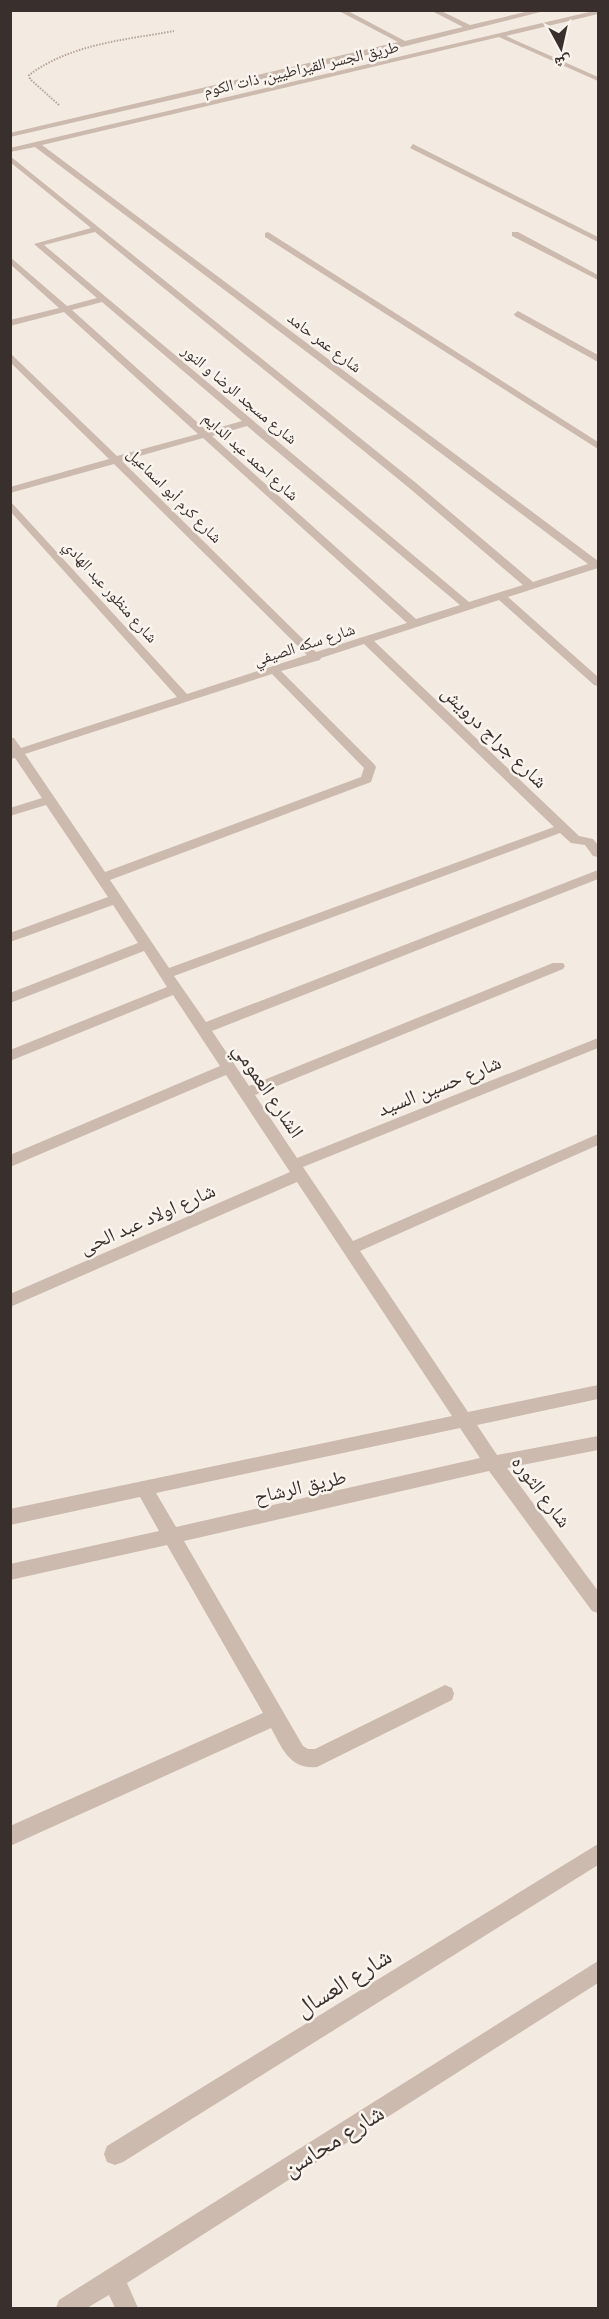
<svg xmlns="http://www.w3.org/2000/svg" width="609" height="2319" viewBox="0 0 609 2319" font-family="Ubuntu,'Noto Naskh Arabic',sans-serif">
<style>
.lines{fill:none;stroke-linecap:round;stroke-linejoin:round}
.path{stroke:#b6a498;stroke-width:2;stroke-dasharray:1.5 1.5;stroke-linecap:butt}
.minor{fill:#cbbaad;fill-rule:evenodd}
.labels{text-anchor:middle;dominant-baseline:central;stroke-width:5;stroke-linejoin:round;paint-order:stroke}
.far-street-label{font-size:16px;fill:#392f2c;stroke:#faf4ee}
.street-label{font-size:20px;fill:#392f2c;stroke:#faf4ee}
.near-street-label{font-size:24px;fill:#392f2c;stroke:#faf4ee}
</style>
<rect width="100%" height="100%" fill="#f3eae1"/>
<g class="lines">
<path class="path" d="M59 105 30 79 29 75C71 44 124 40 174 31"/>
<path class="minor" d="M337 10H346L405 41 463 27 430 10H439L470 25 534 10H548L406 46 10 137V133L398 42Z
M598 10V14L506 36 598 77V81L499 37 42 145 598 561V568L508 597 598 677V686L594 685 499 600 374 641 579 836 593 839 598 845V857L593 856 585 845 571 843 560 833 174 976 206 1022 598 870V879L212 1031 249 1086 553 963H563L565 966 563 969 255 1095 297 1158 598 1038V1048L303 1167 353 1241 598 1134V1145L360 1251 468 1412 598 1385V1399L477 1425 497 1455 598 1436V1450L507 1468 598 1591V1613L592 1611 489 1471 184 1541 303 1746 308 1749H315L445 1685 452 1688 454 1694 452 1700 317 1767C290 1770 282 1748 271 1728L10 1846V1826L263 1713 167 1545 10 1580V1564L159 1531 140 1497 10 1525V1509L452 1416 297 1182 10 1307V1294L290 1172 226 1075 10 1167V1155L220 1066 173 995 10 1061V1050L167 987 144 951 10 1003V993L138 943 113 905 10 942V933L108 897 46 805 10 816V808L42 798 15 758 10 759V738H14L21 748 177 697 10 511V501L187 694 307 655 114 464 10 493V487L109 459 10 362V353L117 456 198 434 64 312 10 326V320L59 308 10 264V257L67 306 97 298 34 244 91 228 10 162V156L416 483 533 582 588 564 35 147 10 152V148ZM95 232 408 487 523 585 469 602 44 245ZM102 302 242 421 207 431 72 310ZM247 426 460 605 416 619 212 436ZM203 438 407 623 316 652 122 461ZM364 644 554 827 169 968 110 880 371 782 376 767 374 764 281 671 320 660 321 658ZM272 674 364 768 361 777 105 872 25 754ZM460 1428 480 1458 176 1527 156 1493Z
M413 144 598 237V242L410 148Z
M268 232 598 442V449L265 237V233Z
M512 232H518L598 275V280L512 236Z
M518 311 598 355V362L515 316 514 314Z
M598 1844V1865L123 2162 115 2165 107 2162 104 2154 107 2146Z
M598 1961V1983L127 2283 138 2308H115L109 2295 87 2308H56L59 2300Z"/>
</g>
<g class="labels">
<g class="far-street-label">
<text transform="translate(301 68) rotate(-13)">طريق الجسر القيراطيين, ذات الكوم</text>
<text transform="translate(325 342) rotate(37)">شارع عمر حامد</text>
<text transform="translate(240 394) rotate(40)">شارع مسجد الرضا و النور</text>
<text transform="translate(251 456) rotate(42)">شارع احمد عبد الدايم</text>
<text transform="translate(175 495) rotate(45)">شارع كرم أبو اسماعيل</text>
<text transform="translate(111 591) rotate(48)">شارع منظور عبد الهادي</text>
<text transform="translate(304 644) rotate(-18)">شارع سكه الصيفي</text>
</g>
<g class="street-label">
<text transform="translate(495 736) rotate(44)">شارع جراج درويش</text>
<text transform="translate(439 1085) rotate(-22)">شارع حسين السيد</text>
<text transform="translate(269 1090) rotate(56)">الشارع العمومي</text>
<text transform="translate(147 1218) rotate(-24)">شارع اولاد عبد الحى</text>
<text transform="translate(300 1486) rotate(-13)">طريق الرشاح</text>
<text transform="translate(542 1491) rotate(53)">شارع الثوره</text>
</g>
<g class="near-street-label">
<text transform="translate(343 1982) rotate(-32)">شارع العسال</text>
<text transform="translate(333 2140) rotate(-32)">شارع محاسن</text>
</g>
</g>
<rect width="609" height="2319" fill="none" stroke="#392f2c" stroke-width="24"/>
<g transform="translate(561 48) rotate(172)" stroke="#faf4ee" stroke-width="4.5" paint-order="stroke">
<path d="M0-4.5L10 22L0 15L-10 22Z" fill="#392f2c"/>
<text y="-9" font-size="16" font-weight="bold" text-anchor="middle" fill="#392f2c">ش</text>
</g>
</svg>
